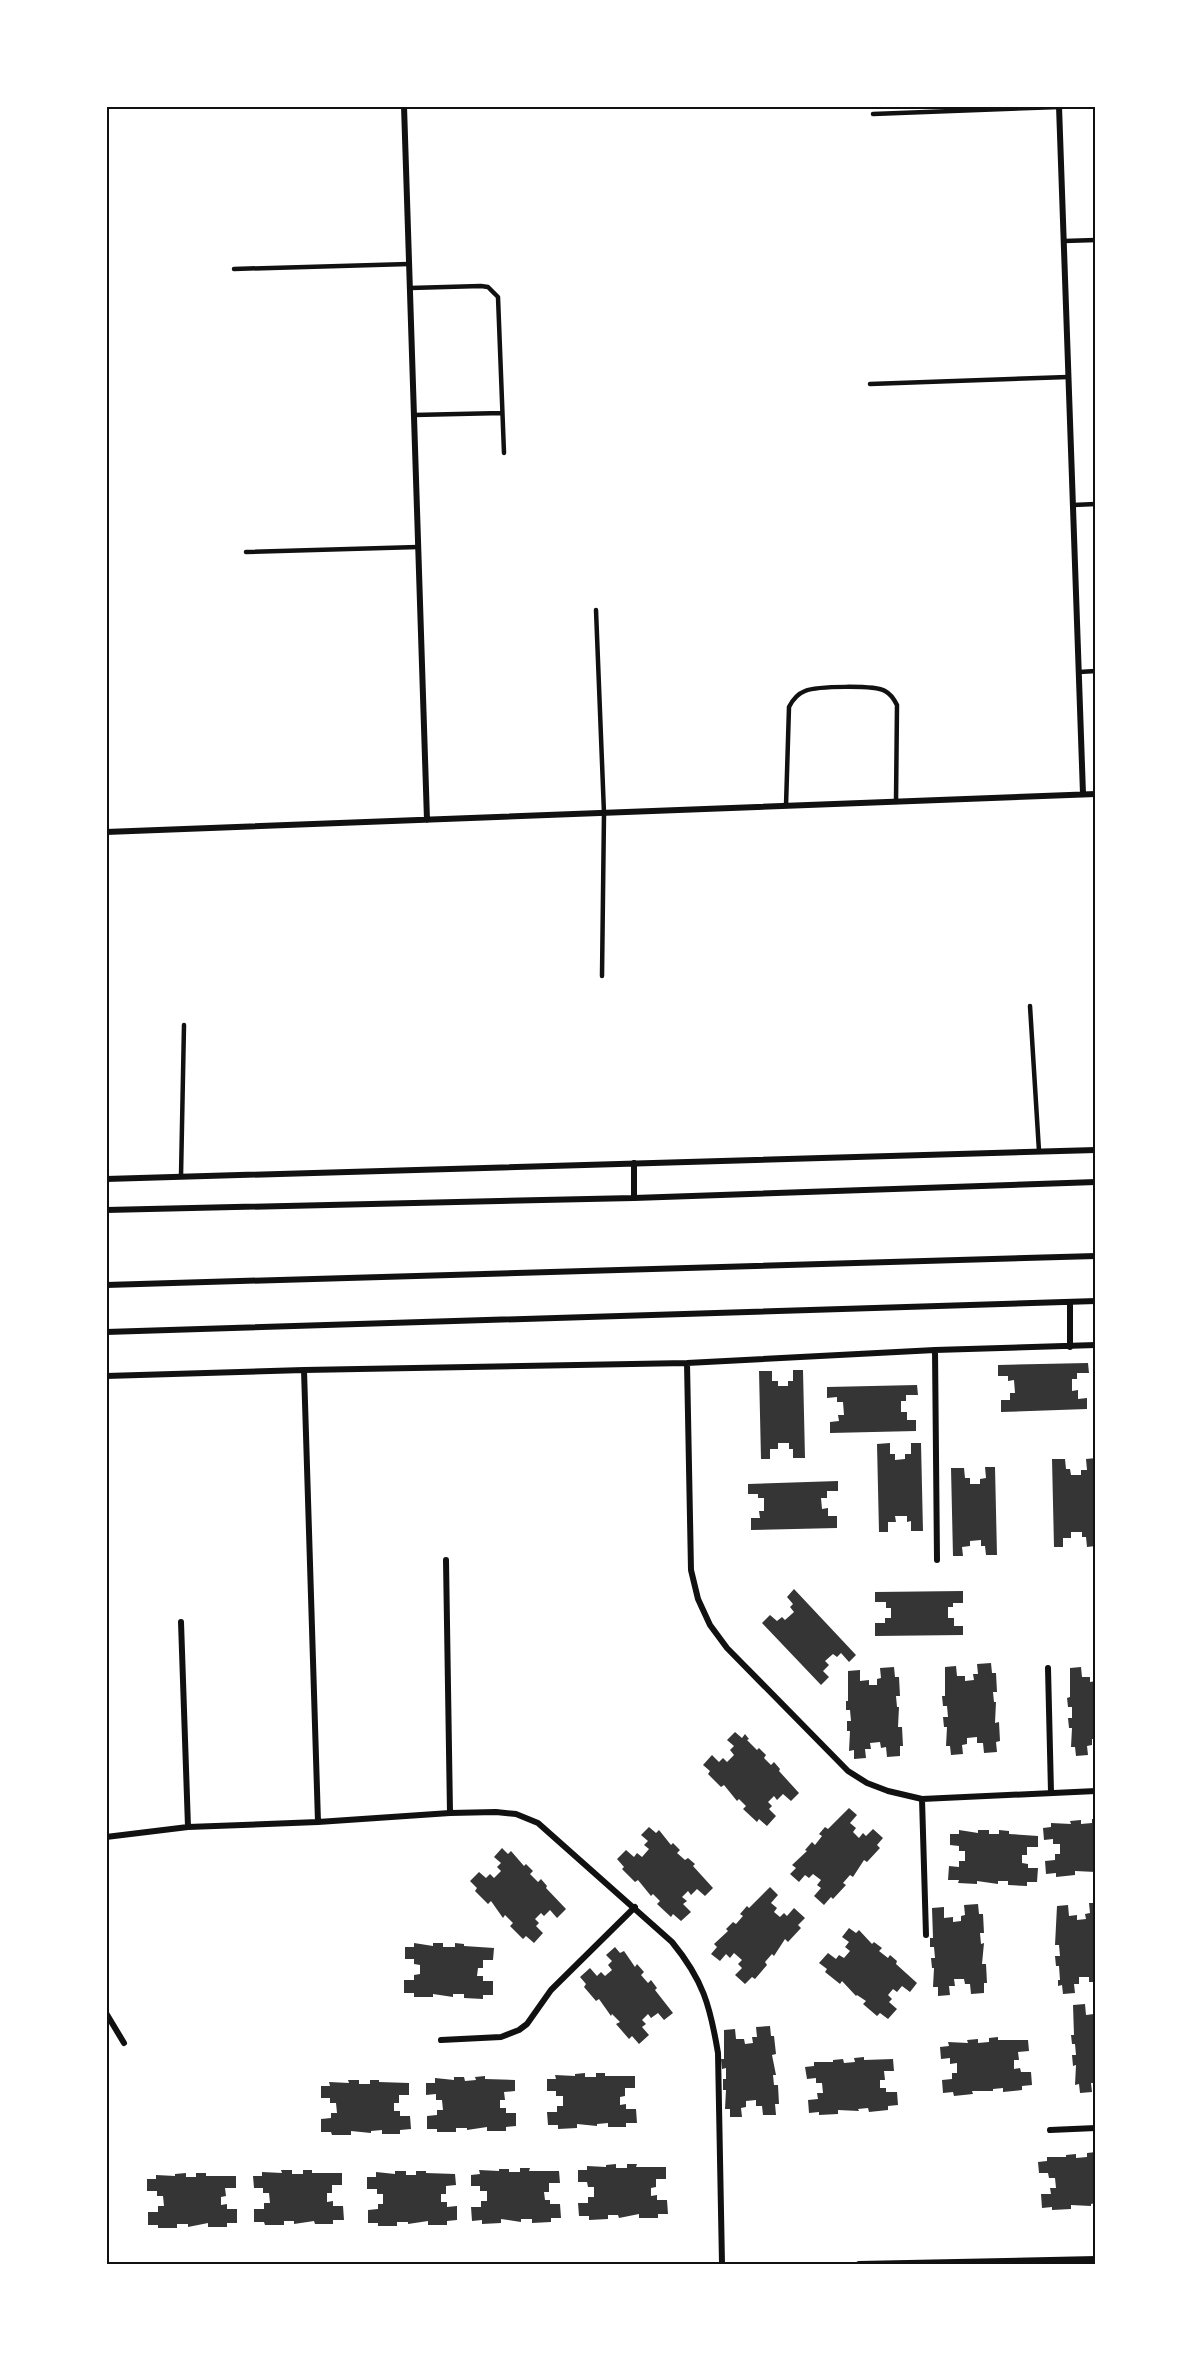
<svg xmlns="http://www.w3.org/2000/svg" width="1202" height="2371" viewBox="0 0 1202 2371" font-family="Overpass,sans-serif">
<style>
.building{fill:#353535}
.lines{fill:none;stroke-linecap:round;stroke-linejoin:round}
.service{stroke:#111;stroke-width:4.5}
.minor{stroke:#111;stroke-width:6}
.neatline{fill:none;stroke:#111;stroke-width:2}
</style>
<rect width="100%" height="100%" fill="#fff"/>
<path class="building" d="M1088 1363 1089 1373H1077V1379H1072V1391L1078 1390V1399L1087 1398V1409L1001 1412V1400H1010V1393H1015L1014 1380 1008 1381V1376H998V1365Z
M793 1370H803L805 1458H793V1449H789V1443H778V1449H770V1459H761L759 1371H772V1381H778V1386H788V1381H793Z
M917 1385 918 1395H906V1401H901V1412H907V1420H916V1431L830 1433V1422L839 1421 838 1415H844L843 1402H837V1397L827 1398V1387Z
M890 1443V1454H895V1460L905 1459V1454H911V1443H921L923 1531H911V1521L907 1522V1516H895L896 1522H888V1532H879L877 1444Z
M1096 1458V1546L1087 1547 1086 1537H1082V1532H1071V1538H1063V1547H1054L1052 1459H1065L1066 1469H1070L1071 1475H1081V1470H1087L1086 1459Z
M985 1467H995L997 1555H986L985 1546H981V1540L970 1541V1546L962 1547 963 1556H953L951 1468H964L965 1478H970V1484H980V1479L986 1478Z
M838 1481V1491H827V1498H821L822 1509 828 1508V1516H837V1528L751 1530V1518H760L759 1511H764V1498H758V1494H748V1484Z
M794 1589 856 1655 849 1662 841 1653 837 1657 833 1654 825 1661 829 1665 823 1671 829 1677 821 1685 762 1623 770 1615 777 1621 782 1617 785 1620 794 1612 790 1607 793 1604 787 1597Z
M963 1591V1603H953V1607H948V1618H954V1626H963V1635L875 1636V1623H885V1618H891V1608H886V1602H875V1592Z
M991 1663 992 1673H996L997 1692H993L994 1702H996L995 1723 999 1722 1000 1741 996 1742 997 1752 984 1753 983 1743H977V1737L967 1738V1744L962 1745 963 1754 951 1755 950 1746H946L947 1727H944L943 1717H948L947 1706H943L942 1696H945V1667L956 1666 957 1676H965V1681L974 1680 973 1674H978L977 1664Z
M894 1667 895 1677H899L900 1696H896L897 1707H899L898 1727H902L903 1746H900V1756L887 1757 886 1747 881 1748 880 1742 870 1743 871 1749H865L866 1758 854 1759V1750L849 1751 850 1731H847V1721H851L850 1710H846V1701H848V1671L860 1670V1681L869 1680V1685H877V1679L881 1678 880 1668Z
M1081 1667 1082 1677H1090V1682L1096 1681V1739H1092V1745L1087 1746 1088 1755 1076 1756 1075 1747H1071L1072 1728H1069L1068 1718H1072V1707H1068L1067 1698 1070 1697V1668Z
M735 1732 742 1738 745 1734 749 1739 747 1740 757 1750 759 1748 766 1755 764 1758 771 1765 774 1762 780 1769 779 1771 799 1793 791 1801 783 1794 777 1800 774 1796 768 1802 772 1806 769 1809 776 1816 767 1826 759 1819 757 1822 743 1809 746 1806 739 1799 737 1801 724 1785 721 1787 708 1774 710 1771 703 1765 712 1755 719 1762 723 1758 727 1762 734 1755 730 1750 734 1746 727 1740Z
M849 1808 857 1815 850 1823 856 1828 853 1832 859 1838 863 1833 866 1836 873 1829 883 1838 877 1845 880 1848 867 1862 864 1860 853 1877 850 1875 843 1883 846 1885 833 1899 831 1897 824 1905 814 1896 821 1888 817 1885 821 1880 813 1874 809 1878 805 1875 799 1882 790 1874 796 1868 792 1865 807 1851 805 1850 812 1842 815 1845 822 1836 819 1834 825 1827 828 1829Z
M1092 1819H1096V1872L1075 1871V1875L1056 1877V1873L1046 1874 1045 1861 1055 1860V1854H1060V1844H1053V1839L1044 1840 1043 1828 1051 1827V1823L1071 1824 1070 1821 1081 1820V1824L1092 1823Z
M649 1827 656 1833 659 1830 671 1845 673 1843 680 1850 677 1853 685 1860 688 1858 695 1864 693 1866 713 1888 705 1896 697 1889 691 1895 688 1891 682 1897 687 1901 683 1904 691 1912 681 1921 673 1914 671 1917 657 1904 660 1901 653 1894 651 1896 638 1880 635 1882 622 1869 624 1867 617 1859 626 1850 634 1857 637 1853 642 1857 649 1849 644 1845 648 1841 641 1835Z
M959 1830 978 1833V1830H989V1834H999V1830L1009 1831V1834L1038 1836V1847H1027V1855H1022V1863L1028 1864V1868H1038L1037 1882H1027V1886L1008 1885V1881H998V1884L977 1881V1884L958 1883 959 1880H948L949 1866 959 1867V1861H965V1851H959V1846L950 1845V1834H959Z
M502 1848 508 1854 511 1851 524 1866 526 1864 533 1871 530 1874 538 1882 541 1879 547 1886 546 1888 566 1909 557 1918 550 1910 544 1916 541 1913 535 1919 539 1923 536 1926 543 1933 534 1943 526 1936 523 1939 510 1926 513 1923 505 1915 503 1918 491 1901 488 1904 475 1891 477 1888 470 1881 479 1872 486 1878 490 1874 494 1878 501 1871 497 1867 501 1863 494 1857Z
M770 1887 778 1895 771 1903 777 1908 774 1912 780 1917 784 1913 787 1916 794 1908 805 1918 798 1925 801 1928 788 1942 785 1939 774 1956 772 1954 765 1962 767 1965 755 1979 752 1977 745 1984 735 1975 742 1968 738 1964 742 1960 734 1953 730 1958 726 1954 720 1961 711 1954 717 1947 714 1944 728 1931 726 1929 733 1922 736 1924 743 1916 740 1914 747 1906 749 1908Z
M1089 1903H1096V1982H1089V1977H1079V1984H1074L1075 1993 1063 1994 1062 1985 1058 1986V1980H1060L1059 1966H1056L1055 1956H1060L1059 1945H1055L1057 1906 1068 1905 1069 1916 1077 1915V1920L1086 1919 1085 1914 1090 1913Z
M978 1904 979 1914H983L984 1933H980L981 1944 984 1943 982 1964H986L987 1983H984V1993L971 1994 970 1984H965L964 1979H954L955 1986H949L950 1995 938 1996V1987H933L934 1968H932L931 1958H935L934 1947H930V1938H933L932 1908 944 1907V1918L953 1917V1922L961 1921V1916L965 1915 964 1905Z
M849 1928 856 1933 859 1930 872 1944 874 1942 882 1948 879 1951 888 1958 890 1955 897 1961 896 1964 917 1983 910 1992 902 1986 897 1992 893 1989 888 1995 892 1999 889 2002 897 2009 888 2019 880 2013 877 2016 863 2004 866 2001 857 1995 856 1996 842 1981 840 1984 825 1972 827 1969 819 1963 828 1953 836 1959 839 1955 844 1958 850 1951 845 1947 849 1942 842 1937Z
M414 1943 433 1946V1943H443V1947H455V1943L464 1944V1946L494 1948 493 1960H483V1968H478L477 1976H483V1981H493V1995H483V1999L464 1998V1994H453V1997L433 1994V1997H414V1993H404V1980H414V1975L420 1974V1965L414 1964V1959H405V1947H414Z
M615 1947 620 1953 624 1951 635 1967 637 1964 644 1972 641 1975 648 1983 651 1980 657 1988 655 1990 673 2013 664 2020 658 2013 651 2018 648 2014 642 2020 646 2024 642 2027 649 2035 639 2044 632 2036 629 2039 616 2024 620 2022 612 2014 611 2016 599 1999 596 2001 584 1987 586 1984 580 1977 590 1968 597 1976 601 1972 605 1976 612 1970 608 1965 612 1961 606 1955Z
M1085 2004 1086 2015 1094 2014 1096 2019V2083H1091L1092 2092 1080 2093 1079 2084 1075 2085 1076 2065 1073 2066 1072 2055H1076L1075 2044H1072L1071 2035H1074L1073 2005Z
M770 2026 771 2036H774L776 2054 772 2055 776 2075H773L774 2085H778L779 2104H775L776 2115H763L762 2106H756V2100L746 2101V2107L741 2108 742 2117H730V2109H725L726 2090H723V2079H726V2068L722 2069 721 2059H724V2030L735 2029 736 2039H744L745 2044 753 2043 752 2037H757L756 2027Z
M998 2037V2040H1028L1029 2051 1018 2052 1019 2060H1014V2069L1020 2068 1021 2072H1031L1032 2085 1022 2086V2090L1003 2092V2088L993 2089V2091H972L973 2094 954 2096 953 2092 943 2093 942 2080 952 2079V2073H957V2063L950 2064V2058L941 2059 940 2047 949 2046 948 2042 968 2043 967 2040 978 2039V2043L989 2042V2038Z
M864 2057V2060L893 2059 894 2071H884L885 2080H880V2088H886V2092H897L898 2105 888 2106V2110L869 2112 868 2108 858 2109 859 2111 838 2110V2114L819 2115V2112L809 2113 808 2100 818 2099 817 2093H823L822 2083H816V2078L807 2079 805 2067 814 2066V2062H833V2060L843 2059 844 2063 855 2062 854 2058Z
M585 2073V2077H596V2073H605V2076H635V2088H625V2096L620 2097V2105L626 2104V2109H636L637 2123H626V2127H608V2123L597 2124V2126L577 2124V2128L558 2129V2125H548L547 2112H557V2106H563V2096H556V2091H547V2079H556L555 2075 575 2076V2074Z
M485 2076V2079L515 2080V2091L504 2092 505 2100H500V2108H506V2113H516V2126L506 2127V2131H487V2127L467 2130V2128H456V2132H437V2129H427V2116L437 2115V2110H443L442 2100H436V2094L426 2095V2083H435V2078L454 2080V2077H464L465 2081 476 2080 475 2077Z
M348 2080H359V2084H370V2080H379V2082L409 2083V2095H399V2103H394V2111H400V2116H410L411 2129 400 2130V2134H382V2130L371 2131V2133L351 2131V2135H332L331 2132H321V2119L331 2118V2113H337L336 2103H330V2098H321V2086H330L329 2082 349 2083Z
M1096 2152V2203L1091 2204V2206L1071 2205V2209L1052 2210V2207L1042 2208 1041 2194H1051L1050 2188H1056L1055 2178H1049L1048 2173H1039L1038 2162 1047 2161V2157H1066V2155L1076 2154V2158L1087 2157V2153Z
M616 2164V2168H627V2164H637L636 2167H666V2179H656V2187L651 2188V2196L657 2195V2200H667L668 2214H658V2218H639V2214L619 2218 618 2215H608V2219L589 2220V2216H579L578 2203H588V2197H594V2187H588L587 2182H578V2170H587V2166L606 2167V2165Z
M520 2168H530L529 2171H559L560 2183H549V2192H544L545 2200H550V2204H560L561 2218H551V2222L532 2223V2219H521V2222L501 2219V2223L482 2224V2220L472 2221 471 2207H481V2201H487V2191H480V2186H471V2175L480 2174 479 2170 499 2171V2169H509V2172H520Z
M281 2170H292V2174H303V2170H312V2173H342V2185H332V2193H327V2202L333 2201V2206H343L344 2220H333V2224H315L314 2221 294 2224V2221H284V2225H265L264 2222H254V2209H264V2203H270L269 2193H263V2188H254L253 2176H262V2172L282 2173Z
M395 2171H406V2175H416V2171H426V2173L455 2174 456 2185 446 2186V2194H441V2202H447V2207L457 2206V2220L447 2221V2225H428V2221L408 2224V2222H397V2226H378V2223H368V2210L378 2209V2204H383V2194H377V2189H367V2177H376V2172L395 2174Z
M186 2173V2177H196V2173H206V2176H236V2188H225L226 2196 221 2197V2205L227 2204V2209H237V2223H227V2227H208V2223L188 2227V2224H177V2228H158V2225H148V2212H158V2206H164L163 2196H157V2191H147V2179H156V2175L175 2176V2174Z"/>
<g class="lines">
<path class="service" d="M873 114 1059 107
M1064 241 1096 240
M234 269 409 264
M410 288 481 286 488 287 498 297 504 453
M870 384 1068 377
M414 415 502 413
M1073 505 1096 504
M246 552 418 547
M596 610 604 813 602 976
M1079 672 1096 671
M786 806 789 707C793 699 797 694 805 691 817 686 875 685 885 691 891 694 894 699 897 705L896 802
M1030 1006 1039 1151
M181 1176 184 1025"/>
<path class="minor" d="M404 106 427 820
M1059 106 1083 794
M106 832 1096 794
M634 1163V1198
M106 1179 1096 1150
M106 1210 634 1198 1096 1182
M106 1285 1096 1256
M1070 1302V1347
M106 1332 1096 1301
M935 1350 937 1560
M687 1363 691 1570 698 1599 710 1625 727 1648 848 1771 867 1783 888 1791 922 1799 1096 1791
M304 1370 318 1822
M106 1376 304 1370 687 1363 935 1350 1096 1345
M446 1560 450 1813
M181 1622 188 1827
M1048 1668 1051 1792
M922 1799 926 1935
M106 1837 188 1827 318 1822 450 1813 496 1812 516 1814 538 1823 672 1942C703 1980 710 2005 718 2053L722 2264
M106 2013 124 2043
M441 2040 501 2037 519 2030 527 2024 551 1990 635 1907
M1050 2130 1096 2128
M859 2264 1096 2259"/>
</g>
<rect width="1202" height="2371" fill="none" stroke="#ffffff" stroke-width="216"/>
<rect x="108" y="108" width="986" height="2155" class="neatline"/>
</svg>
